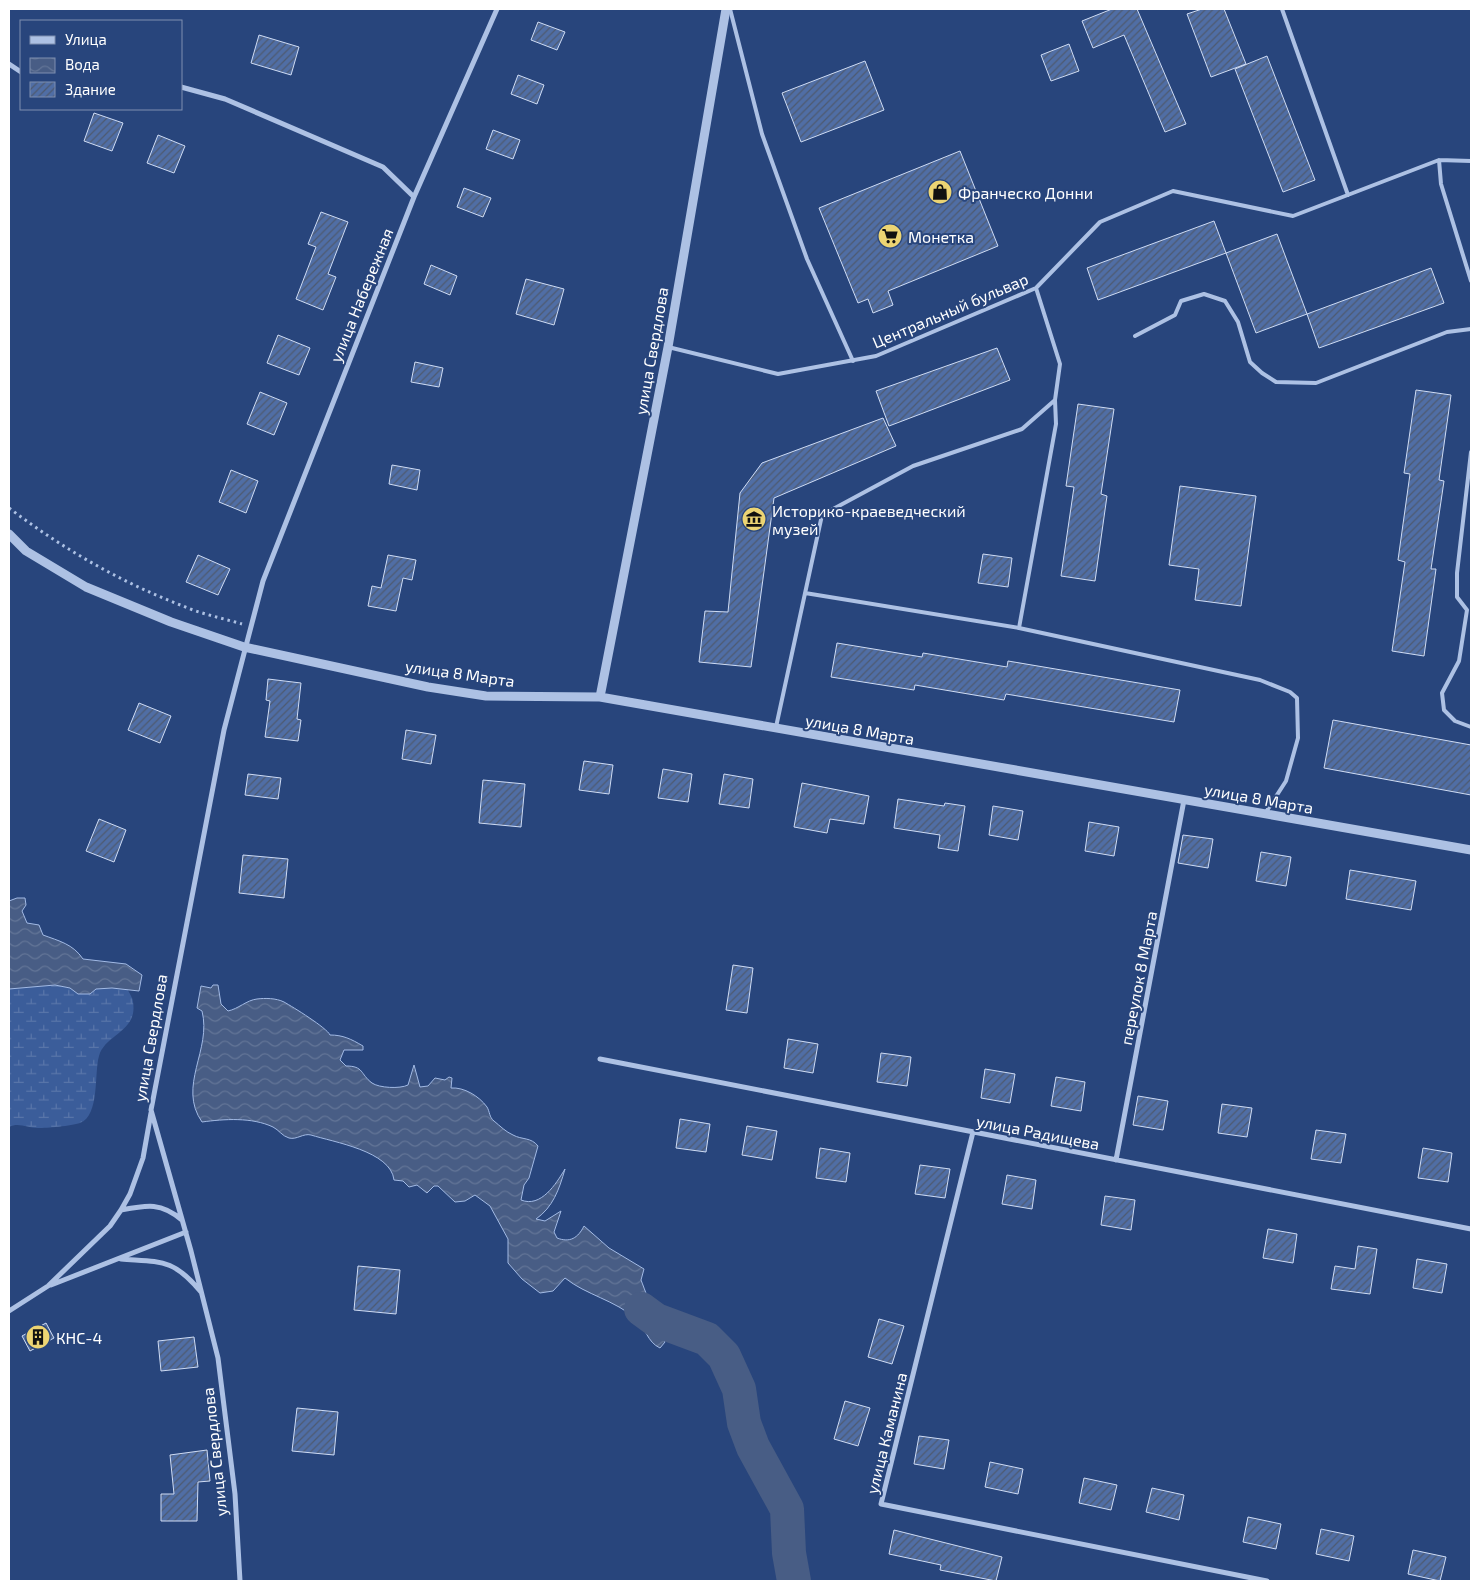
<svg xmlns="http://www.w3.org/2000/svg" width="1480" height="1590" viewBox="0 0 1480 1590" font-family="'Exo 2',sans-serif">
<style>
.wetland{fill:url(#wetland-marsh)}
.water{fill:url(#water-waves);stroke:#a2bae5}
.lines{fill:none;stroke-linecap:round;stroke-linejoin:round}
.river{stroke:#485d85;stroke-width:34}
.building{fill:url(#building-hatch);stroke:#cfdcf4}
.path{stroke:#adc1e4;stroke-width:3;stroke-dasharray:2.5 4;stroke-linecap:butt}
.service{stroke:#adc1e4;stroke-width:4}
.minor{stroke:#adc1e4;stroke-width:5}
.tertiary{stroke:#adc1e4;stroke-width:9}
.labels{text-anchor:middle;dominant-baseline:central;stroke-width:4;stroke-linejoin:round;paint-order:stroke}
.poi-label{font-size:16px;fill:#fff;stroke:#28457c;text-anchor:start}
.street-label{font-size:16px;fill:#fff;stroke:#28457c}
</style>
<defs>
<pattern id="wetland-marsh" width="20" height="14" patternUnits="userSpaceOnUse" patternTransform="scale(1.25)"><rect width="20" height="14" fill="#3b5d9a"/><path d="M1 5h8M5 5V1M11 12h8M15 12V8" fill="none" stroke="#5875a9"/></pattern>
<pattern id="water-waves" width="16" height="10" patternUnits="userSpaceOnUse" patternTransform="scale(1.25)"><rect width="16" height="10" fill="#485d85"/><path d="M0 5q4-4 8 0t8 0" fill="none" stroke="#637597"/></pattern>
<pattern id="building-hatch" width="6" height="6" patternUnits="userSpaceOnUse" patternTransform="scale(1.25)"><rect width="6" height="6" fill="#506ea5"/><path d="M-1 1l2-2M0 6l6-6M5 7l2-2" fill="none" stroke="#4e5a70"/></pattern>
</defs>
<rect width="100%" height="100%" fill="#28457c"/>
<path class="wetland" d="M55 985 70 988 78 994 90 993 96 989 127 988C129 993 133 998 133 1002 138 1032 105 1034 99 1056 94 1072 100 1116 80 1123 71 1126 47 1128 38 1128 27 1128 19 1122 9 1127V989Z"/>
<path class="water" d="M17 898H25L26 905 22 911 27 923 39 925 43 935C59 941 73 944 83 959L126 964 142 975 139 991 112 988 96 989 90 994H78L70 988 55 985 9 989V901Z
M213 985H218L221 1004 228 1011C238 1009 247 1000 257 999 265 998 276 998 284 1002 293 1007 327 1028 330 1035 343 1035 351 1039 363 1046V1050H344L340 1060 346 1066C364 1066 360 1074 372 1083 379 1088 400 1089 408 1085L414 1065 420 1087 428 1086 435 1078 445 1080 449 1077 452 1078 451 1088C464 1087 479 1096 487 1107 490 1112 489 1117 494 1121 500 1126 506 1132 513 1135 522 1140 531 1137 538 1146L529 1178 524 1185 521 1200C541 1208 556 1184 565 1169 559 1190 553 1207 536 1219L545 1221 561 1211 554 1232 557 1238C570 1243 578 1238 584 1226L609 1248 644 1269 641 1280C645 1290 649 1304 657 1312 665 1320 676 1320 682 1330L661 1334 665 1342 660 1348C647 1342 646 1328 636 1319 615 1300 586 1295 565 1278L553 1291 540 1293 522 1279 508 1263V1239L490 1206 475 1195 465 1201 455 1202 438 1186H434L427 1193 417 1185 409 1187 403 1181 394 1180C391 1151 333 1142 311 1135 303 1133 297 1140 289 1138 282 1136 279 1130 273 1127 252 1117 224 1119 202 1122 177 1086 212 1050 202 1011L197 1008 201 986 211 988Z"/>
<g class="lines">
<path class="river" d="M641 1309 656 1320 707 1339 724 1356 739 1389 744 1423 753 1447 787 1509 789 1553 794 1581"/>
</g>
<path class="building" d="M1112 9H1137L1186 124 1165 132 1124 35 1093 48 1082 21Z
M1202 9H1224L1246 64 1211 77 1187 14Z
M538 22 565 32 557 50 531 40Z
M259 35 299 47 291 75 251 63Z
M1069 44 1079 71 1051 81 1041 55Z
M1267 56 1315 180 1283 192 1235 69Z
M865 61 884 110 801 142 782 93Z
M518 75 544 85 537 104 511 94Z
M94 113 123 123 112 151 84 141Z
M493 130 520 140 513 159 486 149Z
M158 135 185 146 174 173 147 163Z
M960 151 998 246 888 291 893 305 873 313 868 299 858 303 819 208Z
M464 188 491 198 483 217 457 207Z
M321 212 348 222 328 274 336 277 323 310 296 299 316 247 308 244Z
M1214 221 1226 253 1098 300 1087 268Z
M1277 234 1307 314 1256 333 1226 253Z
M431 265 457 276 450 295 424 284Z
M1431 268 1444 303 1319 348 1307 314Z
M526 279 564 289 554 325 516 314Z
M278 335 310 348 299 375 267 363Z
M997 348 1010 380 889 426 876 391Z
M415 362 443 368 439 387 411 382Z
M1416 390 1451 395 1439 480 1444 481 1431 569H1436L1424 656 1392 651 1405 562 1398 560 1410 474 1404 473Z
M260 392 287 403 274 435 247 424Z
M1078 404 1114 409 1101 494 1107 496 1095 581 1061 576 1074 487 1066 486Z
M883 418 896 446 774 498 751 667 699 662 705 611 728 612 740 493 762 463Z
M392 465 420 470 417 490 389 484Z
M231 470 258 481 246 513 219 502Z
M1180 486 1256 496 1241 606 1195 600 1199 569 1169 565Z
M983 554 1012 558 1008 587 978 583Z
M198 555 230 569 218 595 186 582Z
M388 555 416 560 412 580 403 578 396 611 368 606 372 586 381 588Z
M837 643 922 657 923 653 1007 667 1008 661 1180 690 1174 722 1006 694 1004 700 915 685 914 690 831 677Z
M268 679 301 683 297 719 301 720 298 741 265 737 270 701 266 700Z
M139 703 171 716 160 743 128 730Z
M1333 720 1471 745V795L1324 768Z
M406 730 436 735 431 764 402 759Z
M584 761 613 765 609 794 579 790Z
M663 769 692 774 688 802 658 798Z
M248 774 281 778 278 799 245 795Z
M724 774 753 779 749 808 719 804Z
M483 780 525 784 521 827 479 823Z
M802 783 869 796 864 824 830 819 827 833 794 827Z
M898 799 944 806 945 803 965 806 958 851 938 848 940 835 894 828Z
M993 806 1023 811 1018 840 989 835Z
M99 819 126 830 114 862 86 851Z
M1089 822 1119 827 1114 856 1085 851Z
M1183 835 1213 839 1208 868 1178 863Z
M1261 852 1291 857 1286 886 1256 881Z
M243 855 288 859 284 898 239 893Z
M1350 870 1416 881 1411 910 1346 899Z
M733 965 753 968 747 1013 726 1010Z
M788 1039 818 1044 813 1073 784 1068Z
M881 1053 911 1057 907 1086 877 1082Z
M985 1069 1015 1074 1010 1103 981 1098Z
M1056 1077 1085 1082 1081 1111 1051 1106Z
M1138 1096 1168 1101 1163 1130 1133 1125Z
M1222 1104 1252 1108 1247 1137 1218 1133Z
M680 1119 710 1124 706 1152 676 1148Z
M747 1126 777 1131 772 1160 742 1155Z
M1316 1130 1346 1134 1341 1163 1311 1159Z
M820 1148 850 1153 846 1182 816 1178Z
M1423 1148 1452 1153 1448 1182 1418 1178Z
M920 1165 950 1169 945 1198 915 1194Z
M1007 1175 1036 1180 1032 1209 1002 1204Z
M1105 1196 1135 1200 1131 1230 1101 1225Z
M1268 1229 1297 1234 1293 1263 1263 1258Z
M1358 1246 1377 1249 1370 1294 1331 1289 1335 1266 1355 1269Z
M1417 1259 1447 1264 1442 1293 1413 1288Z
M358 1266 400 1270 396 1314 354 1310Z
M879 1319 904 1326 892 1364 868 1357Z
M46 1323 54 1338 30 1351 22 1336Z
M194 1337 198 1367 161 1371 158 1341Z
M845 1401 870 1408 858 1446 834 1439Z
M297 1408 338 1412 334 1455 292 1451Z
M919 1436 949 1440 944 1469 914 1464Z
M207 1450 210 1481 198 1482 197 1521H161V1494H174L170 1455Z
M990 1462 1023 1469 1018 1494 985 1487Z
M1084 1478 1117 1485 1111 1510 1079 1503Z
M1152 1488 1184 1495 1179 1520 1146 1512Z
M1248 1517 1281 1524 1276 1549 1243 1542Z
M1321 1529 1354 1536 1349 1561 1316 1554Z
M894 1530 1002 1557 996 1581 940 1570 941 1565 889 1554Z
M1413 1550 1446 1557 1440 1581 1408 1574Z"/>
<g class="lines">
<path class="path" d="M9 508C62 548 120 582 183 606 201 614 222 618 242 624"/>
<path class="service" d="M730 9 762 134 807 259 853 361
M1282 9 1348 195
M1439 160 1441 184 1471 281
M1135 336 1175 315 1181 301 1204 294 1225 301 1238 322 1250 362 1262 373 1276 382 1316 383 1447 332 1471 329
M668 347 778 374 876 356 1036 288 1100 222 1173 191 1293 216 1439 160 1471 161
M1471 452 1457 573V597L1467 610 1459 661 1442 693 1444 710 1455 721 1471 727
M805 593 1019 628 1260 680 1290 692 1297 698 1298 738 1286 781 1266 812
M1019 628 1056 424 1055 400
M776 727 822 515 913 466 1022 429 1055 400 1060 364 1036 288"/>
<path class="minor" d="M9 64 21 72
M181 87 225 99 383 167 414 197
M600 1059 1471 1229
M973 1132 881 1504 1267 1581
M1116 1160 1184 800
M121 1210C147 1205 161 1202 182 1220
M121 1259C161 1262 173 1258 201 1292
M51 1285 186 1232
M9 1311 48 1286 110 1226 121 1210 130 1194 143 1158 151 1113
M240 1581 235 1494 218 1358 191 1251 151 1110 224 730 263 581 414 197 497 9"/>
<path class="tertiary" d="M9 534 26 551 86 587 171 622 244 647 428 687 486 696 600 697 1471 850
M600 697 668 347 726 9"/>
</g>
<defs>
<symbol id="shop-disc" viewBox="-11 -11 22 22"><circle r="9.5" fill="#ecd473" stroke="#28457c"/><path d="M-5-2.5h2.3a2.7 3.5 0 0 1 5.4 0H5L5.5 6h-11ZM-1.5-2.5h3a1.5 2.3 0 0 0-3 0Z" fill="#111"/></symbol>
<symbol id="supermarket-disc" viewBox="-11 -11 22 22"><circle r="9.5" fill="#ecd473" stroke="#28457c"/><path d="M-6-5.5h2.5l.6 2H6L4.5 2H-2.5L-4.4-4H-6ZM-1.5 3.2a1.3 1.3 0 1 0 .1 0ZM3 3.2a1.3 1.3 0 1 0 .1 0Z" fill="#111"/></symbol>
<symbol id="museum-disc" viewBox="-11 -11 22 22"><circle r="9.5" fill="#ecd473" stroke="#28457c"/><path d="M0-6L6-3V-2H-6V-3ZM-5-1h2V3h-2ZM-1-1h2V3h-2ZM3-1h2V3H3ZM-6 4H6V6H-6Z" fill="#111"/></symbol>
<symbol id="building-disc" viewBox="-11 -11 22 22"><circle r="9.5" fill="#ecd473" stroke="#28457c"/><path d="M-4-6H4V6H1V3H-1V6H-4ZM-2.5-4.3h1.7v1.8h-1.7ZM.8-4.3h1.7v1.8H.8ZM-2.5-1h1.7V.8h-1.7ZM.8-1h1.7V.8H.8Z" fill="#111"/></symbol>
</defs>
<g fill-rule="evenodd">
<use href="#shop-disc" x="926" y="178" width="28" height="28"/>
<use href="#supermarket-disc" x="876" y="222" width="28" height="28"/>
<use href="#museum-disc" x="740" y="505" width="28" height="28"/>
<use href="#building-disc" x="24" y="1323" width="28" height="28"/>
</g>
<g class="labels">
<g class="poi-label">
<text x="958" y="192">Франческо Донни</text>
<text x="908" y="236">Монетка</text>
<text x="772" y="510">Историко-краеведческий<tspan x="772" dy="18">музей</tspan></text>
<text x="56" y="1337">КНС-4</text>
</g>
<g class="street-label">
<text transform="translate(361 295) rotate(-68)">улица Набережная</text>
<text transform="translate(950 310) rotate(-23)">Центральный бульвар</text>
<text transform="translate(651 351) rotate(-80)">улица Свердлова</text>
<text transform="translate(460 673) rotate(8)">улица 8 Марта</text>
<text transform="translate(860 729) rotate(10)">улица 8 Марта</text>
<text transform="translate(1259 798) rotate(10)">улица 8 Марта</text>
<text transform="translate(1138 978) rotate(-79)">переулок 8 Марта</text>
<text transform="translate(150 1038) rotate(-80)">улица Свердлова</text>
<text transform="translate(1038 1132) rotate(11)">улица Радищева</text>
<text transform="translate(886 1433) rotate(-76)">улица Каманина</text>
<text transform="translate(214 1452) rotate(-96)">улица Свердлова</text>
</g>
</g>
<rect width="1480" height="1590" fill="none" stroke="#ffffff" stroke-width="20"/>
<rect x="20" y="20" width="162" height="90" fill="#28457c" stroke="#7e8fb0"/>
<rect x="30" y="36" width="25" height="8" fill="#adc1e4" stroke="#7e8fb0"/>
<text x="65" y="45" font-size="15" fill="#ffffff">Улица</text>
<rect x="30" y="58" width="25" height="15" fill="url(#water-waves)" stroke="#7e8fb0"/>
<text x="65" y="70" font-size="15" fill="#ffffff">Вода</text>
<rect x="30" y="82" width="25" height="15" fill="url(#building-hatch)" stroke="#7e8fb0"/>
<text x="65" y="95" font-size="15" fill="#ffffff">Здание</text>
</svg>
